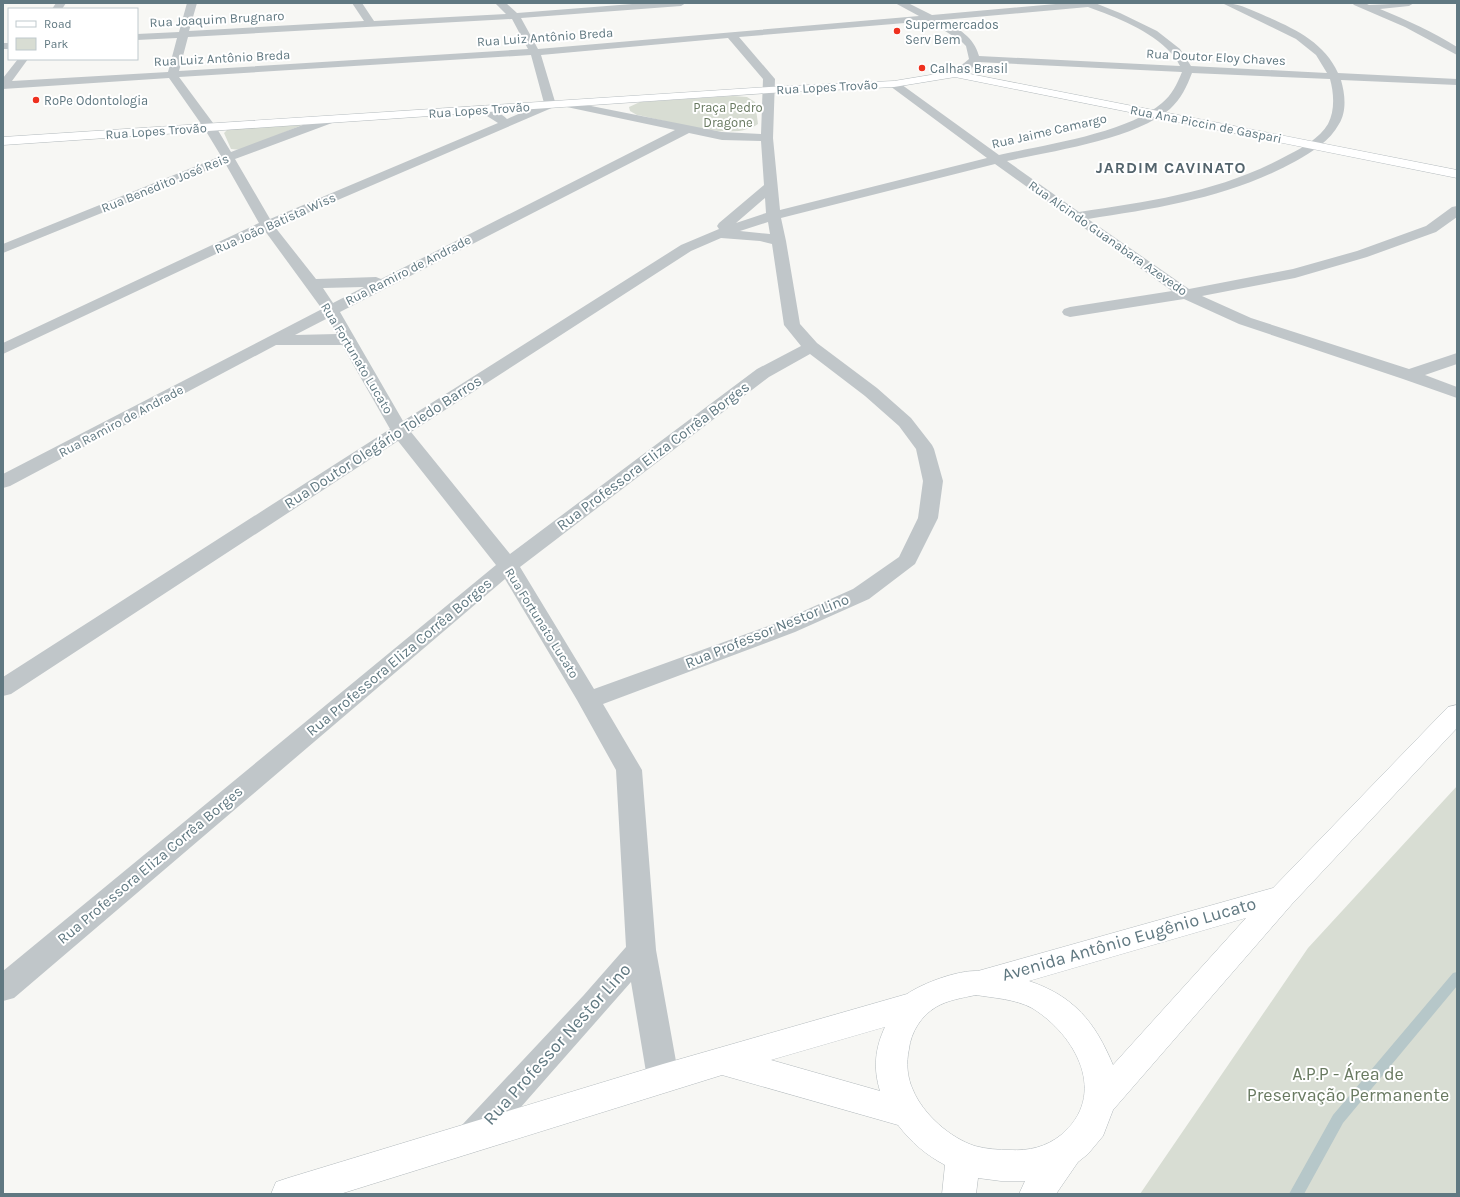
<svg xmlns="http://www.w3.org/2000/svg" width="1460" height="1197" viewBox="0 0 1460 1197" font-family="Karla,sans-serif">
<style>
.green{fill:#d8ddd3}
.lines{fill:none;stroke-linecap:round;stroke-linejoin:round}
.stream{fill:#b6c7c9;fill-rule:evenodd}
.major-casing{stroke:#b3babd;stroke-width:1}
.minor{fill:#c0c6c9;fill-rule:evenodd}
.major{fill:#fff;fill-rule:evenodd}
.poi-dot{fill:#ee301e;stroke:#fff;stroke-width:1.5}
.labels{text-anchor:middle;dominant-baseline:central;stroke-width:4;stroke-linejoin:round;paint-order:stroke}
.far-street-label{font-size:13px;fill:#607881;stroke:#fff}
.far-poi-label{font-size:13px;fill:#607881;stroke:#fff;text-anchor:start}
.far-park-label{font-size:13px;fill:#687960;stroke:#fff}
.street-label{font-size:15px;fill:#607881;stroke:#fff}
.far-district-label{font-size:16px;font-weight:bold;letter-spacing:1px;fill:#53646c;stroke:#fff}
.near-street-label{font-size:18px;fill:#607881;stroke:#fff}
.near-park-label{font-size:18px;fill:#687960;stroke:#fff}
</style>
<rect width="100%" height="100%" fill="#f7f7f4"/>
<path class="green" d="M733 96 747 97 755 102 758 124C755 126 751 128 747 129 722 138 664 120 637 115L630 111 629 107 640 102Z
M299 125H302L242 150 231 149 224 133 227 130 233 129Z
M1457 786V1194H1140L1308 948Z"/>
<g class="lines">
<path class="stream" d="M1457 972V986L1343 1123 1304 1194H1289L1333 1115 1453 973Z"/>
<defs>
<path id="major" d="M955 71 1457 170V178L955 77 894 87 769 93 3 145V137L769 87 894 81Z
M1457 705V728L1292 904 1113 1110 1103 1136 1088 1154 1078 1162 1056 1194H1019L1025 1181H1001L978 1178 976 1194H942L945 1165C926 1155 911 1142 898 1125L722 1075 340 1194H271L276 1182 288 1178 663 1064 907 994C923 983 958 970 978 971L1273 888 1448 707ZM1246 918 1113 1065C1095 1022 1074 996 1029 981ZM976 995C994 998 1015 999 1032 1008 1076 1035 1109 1095 1061 1135 1046 1147 1029 1151 1010 1150 999 1150 986 1149 975 1146 950 1138 923 1114 913 1090 907 1077 906 1063 909 1049 911 1032 921 1016 936 1007 948 1000 962 998 976 995ZM885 1027C875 1048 873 1068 880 1091L771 1060Z"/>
</defs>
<use href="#major" class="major-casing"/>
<path class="minor" d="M56 3H66L62 9H52Z
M187 3H197L189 31 364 21 352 3H362L374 21 506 14 495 3H506L517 13 645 3H686L681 6 521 18 538 49 919 16 895 3H908L932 15 1067 3H1095L1120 13 1157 31 1180 49 1191 66 1327 73 1316 55 1296 39 1222 3C1239 3 1246 8 1261 14 1291 27 1324 41 1338 73L1457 79V85L1341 80C1345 94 1347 111 1339 124 1330 141 1312 152 1296 161 1231 197 1160 208 1088 219L1189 289 1293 269 1357 251 1426 226 1452 207 1457 206V217L1436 232 1367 257 1295 278 1202 296 1251 318 1409 369 1457 353V364L1425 375 1457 387V398L1403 379 1239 324 1184 299 1070 317 1064 315 1062 312 1064 309 1070 307 1172 291 995 164 781 218 786 241 800 324 817 343 877 388 911 418 932 445 934 449 943 481 938 518 915 564 869 599 795 632 603 704 642 770 656 950 679 1078 674 1088 663 1092 652 1088 647 1078 631 982 485 1148 473 1152 461 1148 456 1137 461 1126 583 996 626 947 616 770 577 700 505 579 14 998 3 1001V971L496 565 398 441 11 694 3 696V677L390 429 342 345H276L10 486 3 488V474L322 309 265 231 3 354V343L259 223 225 163 3 253V244L221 156 204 128 169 78 3 89V78L18 59H28L12 81 168 72 177 38 137 40V34L179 32ZM1088 7C1116 17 1150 30 1171 53 1175 56 1177 61 1180 66L979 56C974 37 958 28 942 20ZM512 19 528 49 179 71 188 37ZM929 21 961 41 966 46 969 59C963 65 955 68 950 74L951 76 955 77 971 69 977 62 1182 72C1177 84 1172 95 1162 103 1128 133 1044 145 999 155L898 82H890L888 84 890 86 987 158 780 210 773 138 775 79 739 37ZM728 38 763 79 761 134 722 132 566 101 562 102 560 104 562 106 675 130 381 279 376 277 316 279 275 227 554 107 556 105 541 55ZM531 55 544 103 507 119C499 110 480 105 468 108L466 110 468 112 487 116 498 123 270 219 235 159 332 123 334 120 332 117H324L231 152 216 127 179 77ZM1192 73 1330 79C1334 93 1335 111 1328 124 1320 138 1302 148 1288 155 1221 192 1152 201 1079 212L1007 161C1053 151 1135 139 1170 109 1181 99 1187 86 1192 73ZM689 133 722 140 761 141 764 185 719 223 717 226 719 229 681 245 403 421 340 312ZM765 198 766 213 736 223ZM768 222 770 234 740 231ZM721 238 760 241 772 244 784 325 801 346 757 369 510 554 411 432 691 251ZM364 287 333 303 323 288ZM328 318 337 334 295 335ZM810 354 865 396 899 426 916 449 923 481 918 518 899 557 853 589 779 622 594 689 520 567 769 377Z
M1352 3H1365L1369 5 1414 3 1409 6 1380 9C1407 20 1433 32 1457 47V55L1405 27 1354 5Z
M3 43H9V49H3Z"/>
<use href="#major" class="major"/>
</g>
<g class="poi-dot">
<circle cx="897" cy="31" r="4"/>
<circle cx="922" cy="68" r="4"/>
<circle cx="36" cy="100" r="4"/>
</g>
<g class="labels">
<g class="far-street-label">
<text transform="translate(217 19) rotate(-3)">Rua Joaquim Brugnaro</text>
<text transform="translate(545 37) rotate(-4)">Rua Luiz Antônio Breda</text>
<text transform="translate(1216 57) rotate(3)">Rua Doutor Eloy Chaves</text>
<text transform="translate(222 58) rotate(-3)">Rua Luiz Antônio Breda</text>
<text transform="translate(827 87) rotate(-3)">Rua Lopes Trovão</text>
<text transform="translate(479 110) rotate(-4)">Rua Lopes Trovão</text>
<text transform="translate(1206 124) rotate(11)">Rua Ana Piccin de Gaspari</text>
<text transform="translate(156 131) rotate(-4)">Rua Lopes Trovão</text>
<text transform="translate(1049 131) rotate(-13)">Rua Jaime Camargo</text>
<text transform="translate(165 183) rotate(-22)">Rua Benedito José Reis</text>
<text transform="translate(275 223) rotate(-24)">Rua João Batista Wiss</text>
<text transform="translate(1108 238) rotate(35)">Rua Alcindo Guanabara Azevedo</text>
<text transform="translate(408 270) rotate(-27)">Rua Ramiro de Andrade</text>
<text transform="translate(357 358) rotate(59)">Rua Fortunato Lucato</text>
<text transform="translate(121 421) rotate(-28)">Rua Ramiro de Andrade</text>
<text transform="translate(542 623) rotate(58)">Rua Fortunato Lucato</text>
</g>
<g class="far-poi-label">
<text x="905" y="24">Supermercados<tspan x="905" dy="15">Serv Bem</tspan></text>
<text x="930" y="68">Calhas Brasil</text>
<text x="44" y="100">RoPe Odontologia</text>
</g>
<g class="far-park-label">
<text x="728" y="107">Praça Pedro<tspan x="728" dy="15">Dragone</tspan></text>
</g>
<g class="street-label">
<text transform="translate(383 442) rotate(-33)">Rua Doutor Olegário Toledo Barros</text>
<text transform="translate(653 456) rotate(-37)">Rua Professora Eliza Corrêa Borges</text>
<text transform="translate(767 631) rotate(-22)">Rua Professor Nestor Lino</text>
<text transform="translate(399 657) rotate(-40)">Rua Professora Eliza Corrêa Borges</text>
<text transform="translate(150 865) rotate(-40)">Rua Professora Eliza Corrêa Borges</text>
</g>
<g class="far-district-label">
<text x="1171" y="167">JARDIM CAVINATO</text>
</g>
<g class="near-street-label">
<text transform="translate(1129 939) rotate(-16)">Avenida Antônio Eugênio Lucato</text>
<text transform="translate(557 1044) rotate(-48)">Rua Professor Nestor Lino</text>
</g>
<g class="near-park-label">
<text x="1348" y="1074">A.P.P - Área de<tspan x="1348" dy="21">Preservação Permanente</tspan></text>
</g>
</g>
<rect width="1460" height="1197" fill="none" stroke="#607881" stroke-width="8"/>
<rect x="8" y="8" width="130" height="52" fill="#ffffff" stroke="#bfc9cd"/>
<rect x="16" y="21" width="20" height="6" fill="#ffffff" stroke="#bfc9cd"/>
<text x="44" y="28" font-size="12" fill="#607881">Road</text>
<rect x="16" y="38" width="20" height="12" fill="#d8ddd3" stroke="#bfc9cd"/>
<text x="44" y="48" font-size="12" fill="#607881">Park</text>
</svg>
